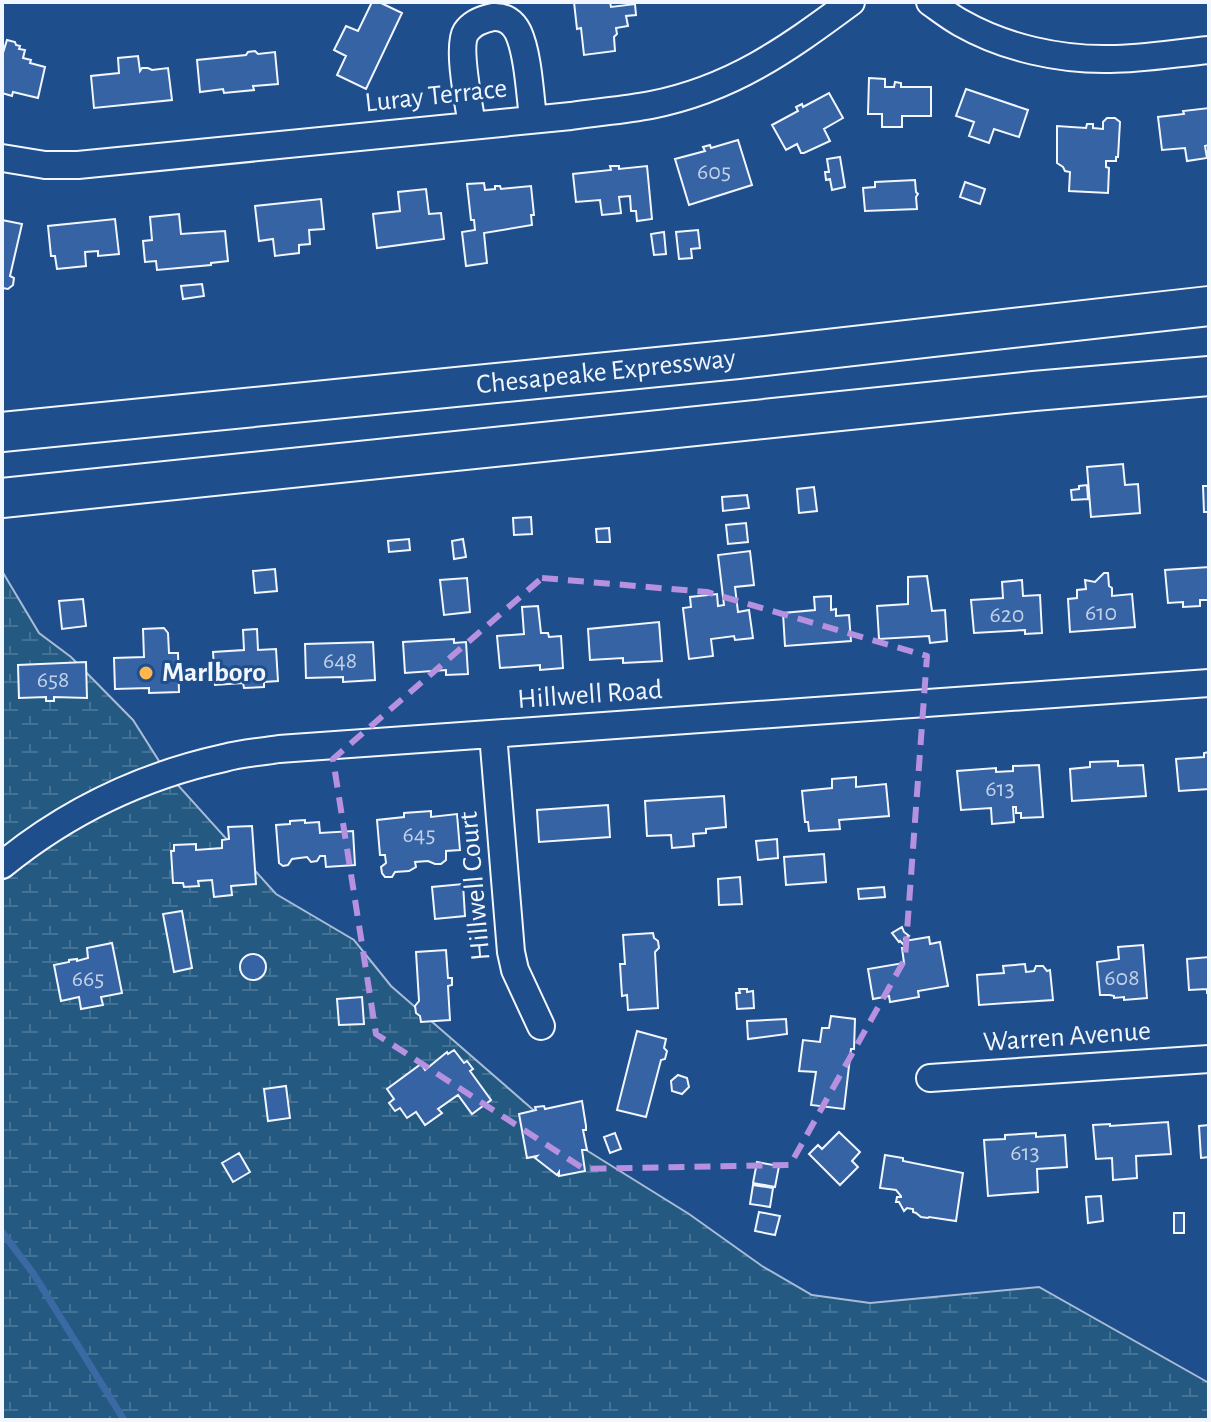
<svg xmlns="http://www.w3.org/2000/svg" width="1211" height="1422" viewBox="0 0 1211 1422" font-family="'Alegreya Sans',sans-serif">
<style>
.wetland{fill:url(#wetland-marsh);stroke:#a8bbd7;stroke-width:2}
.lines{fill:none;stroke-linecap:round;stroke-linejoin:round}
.stream{stroke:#3b69a3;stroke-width:7}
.building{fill:#3563a3;stroke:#f2f6ff;stroke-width:2}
.minor-casing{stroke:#f2f6ff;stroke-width:30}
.highway-casing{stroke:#f2f6ff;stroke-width:42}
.minor{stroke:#1f4e8c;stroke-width:26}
.highway{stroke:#1f4e8c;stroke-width:38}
.marked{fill:none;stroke:#b691df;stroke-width:6;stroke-dasharray:16 10;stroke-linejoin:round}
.poi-dot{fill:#ffb74d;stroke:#1f4e8c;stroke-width:3}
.labels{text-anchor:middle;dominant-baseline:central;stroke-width:6;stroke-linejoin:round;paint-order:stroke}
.number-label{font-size:24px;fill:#c3d1e8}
.street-label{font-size:28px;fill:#f2f6ff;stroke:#1f4e8c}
.poi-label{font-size:28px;font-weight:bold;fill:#f2f6ff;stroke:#1f4e8c;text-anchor:start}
</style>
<defs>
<pattern id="wetland-marsh" width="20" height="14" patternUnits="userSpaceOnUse" patternTransform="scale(2)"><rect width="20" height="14" fill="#245a82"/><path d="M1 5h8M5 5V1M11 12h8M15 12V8" fill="none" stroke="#447295"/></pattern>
</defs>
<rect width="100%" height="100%" fill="#1f4e8c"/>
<path class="wetland" d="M2 571 39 633 71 657 133 720 166 772 276 894 354 940 391 986 562 1135 689 1214 762 1266 812 1295 870 1303 1039 1287 1209 1383V1420H2Z"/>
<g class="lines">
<path class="stream" d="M2 1232 33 1273 124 1420"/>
</g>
<path class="building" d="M372 2H379L402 13 366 89 337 75 346 56 334 50 346 26 358 31Z
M574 2H610L611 7 635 4 636 15 626 16 628 26 616 28 617 34 614 37 615 51 584 55 581 28 577 29Z
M7 40 15 42 16 45 20 46 19 49 25 50 23 58 31 60 30 63 45 67 38 98 13 92 12 96 2 93V56Z
M255 51 258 54 275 52 278 84 253 86 254 90 224 93 223 89 200 92 197 60 246 55 248 52Z
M138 56 140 71 142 68H148L152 70 168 68 172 100 94 108 91 76 119 73 118 58Z
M869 78 885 79V87H894L895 82 901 83V87H931V116H902V127H882V114H868Z
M966 89 1028 110 1019 137 994 129 989 143 969 136 974 122 956 116Z
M829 93 843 118 824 129 830 141 804 153H801L797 144 786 150 772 125 798 111 796 107 802 104 803 107Z
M1209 108V145L1205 146 1207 158 1187 161 1185 148 1162 150 1158 117 1184 114 1183 111Z
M1107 118H1115L1120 122 1118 157H1116V161H1106V167L1109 168 1108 193 1069 191 1070 172 1065 171 1063 167 1057 163V126L1086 128 1087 124H1093V128L1103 129V122Z
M738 140 752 185 689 205 675 159 705 151 703 147 710 145 711 148Z
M840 157 845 187 832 190 830 179 826 180 825 172H829L827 159Z
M610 166H619V169L647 166 652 219 637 221 636 211H631L630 196 619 197 621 213 602 215 600 200 576 202 573 174 611 170Z
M915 180 916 192 918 194 916 197 917 209 865 211 863 188 875 187V182Z
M965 182 985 189 980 204 960 197Z
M484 183 485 190 495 189V186H500L501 189 531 186 534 215H531L532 225 484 233 487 263 466 266 462 232 475 230 474 220H471L467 184Z
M426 189 429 214 441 213 444 239 377 248 373 214 400 211 398 192Z
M321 199 324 229 309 230 310 244 299 245V253L275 256 273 239 259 241 255 206Z
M179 214 181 234 225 231 228 261 211 263V265L157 270 156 261 145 262 143 241 152 240 150 217Z
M115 219 119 254 98 256V251L85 252 86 266 57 269 55 256H51L48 226Z
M2 220 22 224 10 276 14 278 13 285 8 289 2 288Z
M698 230 700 248 691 249 692 258 679 259 676 232Z
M664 232 666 254 654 255 651 234Z
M202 284 204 296 183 299 181 286Z
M1123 464 1125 485 1138 484 1140 513 1091 517 1087 467Z
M1087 485 1088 499 1072 500 1071 490 1079 489V486Z
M1203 486H1208L1209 488V512H1204Z
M814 487 817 511 799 513 797 489Z
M747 495 749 508 723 511 722 497Z
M531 517 532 534 514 535 513 518Z
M746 523 748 542 728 544 726 525Z
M609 528 610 542H597L596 529Z
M409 539 410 550 389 552 388 541Z
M463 539 466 557 454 559 452 541Z
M750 551 754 585 735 587 738 612 749 610 753 638 735 640 734 636 711 639 713 656 689 659 683 608 691 607 690 597 717 594 718 606 724 605 718 555Z
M1209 567V600H1200V606L1183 607V602L1168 603 1165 570Z
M275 569 277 591 255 593 253 571Z
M1104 573H1108L1109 586 1112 588V596L1132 594 1135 627 1070 632 1068 599 1077 598V590L1086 589 1085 580 1095 582Z
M927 576 932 611 945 610 947 641 930 643 929 636 879 639 877 606 908 604V577Z
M467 578 470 612 444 615 440 580Z
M1022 580 1023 596 1040 595 1042 633 1025 634V630L974 633 971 600 1003 598 1002 582Z
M831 596V610L836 609V616L849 615 851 641 785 646 783 613 815 610 814 597Z
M83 599 86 626 62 629 59 601Z
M538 606 541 633H548L549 637 561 636 563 668 540 670V665L500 668 497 636 524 634 522 607Z
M659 622 662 661 623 663V658L590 660 588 629Z
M164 628 168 633 169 653H178L179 692 149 693V688L115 689 114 658 144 657 143 629Z
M257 629 258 650 276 649 278 681 264 682V687L244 688 243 683 215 685 213 652 244 650 243 630Z
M454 639V643L466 642 468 674 446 675V670L405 673 403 642Z
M373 642 375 680 343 682V677L306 678 305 644Z
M86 662 87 698 54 697V701H46V697L19 698 18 665Z
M1209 752V789L1179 791 1176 759 1204 757V753Z
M1118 761V766L1143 765 1146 796 1072 801 1070 769 1090 767V762Z
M1039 765 1043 817 1021 818V813H1016V807H1013L1014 822 992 824 991 808 961 810 957 771 996 768V772L1013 771V766Z
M856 777V787L886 784 889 816 839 820 840 829 809 831 808 822H805L802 791 832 788V779Z
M724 796 726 827 706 829V833L693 834 694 846 672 848 671 835 647 836 645 801Z
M608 805 610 837 539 842 537 810Z
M431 811V817L457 814 460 850 446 851V860L441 864H435L428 861 415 862 416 867 409 871 395 872 392 877H385L382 873 381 867 386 863 385 855H380L377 820 404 817V813Z
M305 820V823L319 822 320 833 353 831 355 865 326 867 325 856H320L317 861 311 862 307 857 292 859 288 865 283 866 279 863 276 825 290 824V821Z
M252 826 256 884 231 886 232 895 214 897 212 880 198 881 199 886 184 887 183 883H173L171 851H174V845L196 844V850L222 848V840L229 839 228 827Z
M777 839 778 858 758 860 756 841Z
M824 854 826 882 786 885 784 857Z
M740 877 742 904 719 905 718 879Z
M463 884 465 916 435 919 432 887Z
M884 887 885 897 859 899 858 889Z
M182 911 192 968 174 972 163 914Z
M902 927 904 932 909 936 904 939 905 941 929 937 930 944 940 942 948 986 918 991 919 997 890 1002 889 996 873 999 868 969 904 963 902 948H904V945L900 941 899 942 892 933Z
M653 933 654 938 658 941 659 948 655 952 658 1008 628 1010 627 995 622 996 620 964H625L623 935Z
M112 943 122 993 101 997 103 1005 81 1009 79 997 61 1001 54 965 69 962V960L77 959V961L88 958 87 948Z
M1143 945 1147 998 1124 1000V997L1114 998V996L1110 995H1100L1097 962 1119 959 1118 947Z
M446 950 448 978H452V985L448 986 450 1020 421 1022 420 1016 416 1013 415 1006 419 1001 416 952Z
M240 967a13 13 0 1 1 26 0a13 13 0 1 1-26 0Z
M1209 957V993H1207V989L1189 990 1187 959Z
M1025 964 1026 972 1034 971 1036 966H1043L1047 971 1050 970 1053 1000 979 1005 977 975 1004 973 1003 966Z
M739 989H747V992L753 991 754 1008 737 1009 736 993H740Z
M362 997 364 1024 339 1025 337 999Z
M831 1016 855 1019 854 1049H851L844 1109 811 1105 816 1072 799 1071 803 1040 820 1042 822 1028H829Z
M786 1019 787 1034 748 1039 747 1021Z
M637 1031 666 1039 664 1048 667 1051 665 1059 661 1060 646 1117 617 1110Z
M454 1050 464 1063 467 1061 473 1069 470 1071 491 1100 472 1114 458 1095 438 1109 442 1113 425 1125 416 1112 407 1118 400 1108 395 1111 389 1103 394 1099 387 1089 421 1064 425 1070 447 1052 448 1054Z
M678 1075 687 1078 689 1087 682 1094 672 1091 671 1081Z
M286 1086 290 1118 268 1121 264 1089Z
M582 1101 586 1126V1130H583L587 1150H582L585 1171 559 1176V1172L557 1175 535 1158 537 1156 527 1158 519 1114 536 1110 535 1107 544 1106 545 1109Z
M1168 1122 1171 1154 1136 1156 1137 1178 1113 1180 1112 1158 1096 1159 1093 1125 1110 1124V1126Z
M1209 1125V1157L1201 1158 1199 1126Z
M839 1132 860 1152 852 1161 858 1167 840 1185 809 1154 818 1145 822 1149Z
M615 1133 621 1149 610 1153 604 1137Z
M1036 1133V1137L1065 1135 1067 1167 1037 1169 1038 1192 988 1196 984 1140 1005 1139V1135Z
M239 1153 250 1172 233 1182 222 1163Z
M885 1155 903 1158V1161L963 1173 956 1221 929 1217 928 1218 921 1217 916 1213 913 1212V1209L907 1208 904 1211 899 1202H896L897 1197H901V1196L896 1190 880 1188Z
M757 1162 779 1166 775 1187 753 1183Z
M753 1185 773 1188 770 1207 750 1204Z
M1101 1196 1103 1221 1088 1223 1086 1197Z
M759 1212 780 1216 775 1235 755 1231Z
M1174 1213H1184V1233H1174Z"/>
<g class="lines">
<defs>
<path id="minor" d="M930 2C940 9 950 17 961 23 1005 48 1060 60 1110 59 1143 59 1176 53 1209 50
M472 125C469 106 457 46 466 32 472 23 483 19 493 17 505 16 513 22 518 32 528 53 530 94 533 118
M2 158 45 165H78L571 116C598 112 625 110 651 105 732 89 786 50 851 2
M493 734 511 952 515 970 541 1026
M2 865C67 812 142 776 224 758 242 753 261 752 279 749L1209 683
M930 1078 1209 1059"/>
<path id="highway" d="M2 432 738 359 1209 306
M2 498 1034 391 1209 376"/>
</defs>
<use href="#minor" class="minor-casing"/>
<use href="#highway" class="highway-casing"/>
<use href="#minor" class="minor"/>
<use href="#highway" class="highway"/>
</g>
<path class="marked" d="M542 578 707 592 927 656 905 959 790 1165 584 1169 376 1034 333 759Z"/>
<circle class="poi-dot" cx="146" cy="673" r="8"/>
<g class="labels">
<g class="number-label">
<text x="714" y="172">605</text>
<text x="1101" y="613">610</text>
<text x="1007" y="615">620</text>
<text x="340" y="661">648</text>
<text x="53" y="680">658</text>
<text x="1000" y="789">613</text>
<text x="419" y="835">645</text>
<text x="1122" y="978">608</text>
<text x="88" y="979">665</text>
<text x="1025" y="1153">613</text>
</g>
<g class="street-label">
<text transform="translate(436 96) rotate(-6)">Luray Terrace</text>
<text transform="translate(606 372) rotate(-6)">Chesapeake Expressway</text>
<text transform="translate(590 695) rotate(-4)">Hillwell Road</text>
<text transform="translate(475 886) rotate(-95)">Hillwell Court</text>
<text transform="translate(1067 1037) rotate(-4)">Warren Avenue</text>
</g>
<g class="poi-label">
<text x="162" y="673">Marlboro</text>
</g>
</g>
<rect width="1211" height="1422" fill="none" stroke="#f2f6ff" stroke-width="8"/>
</svg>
